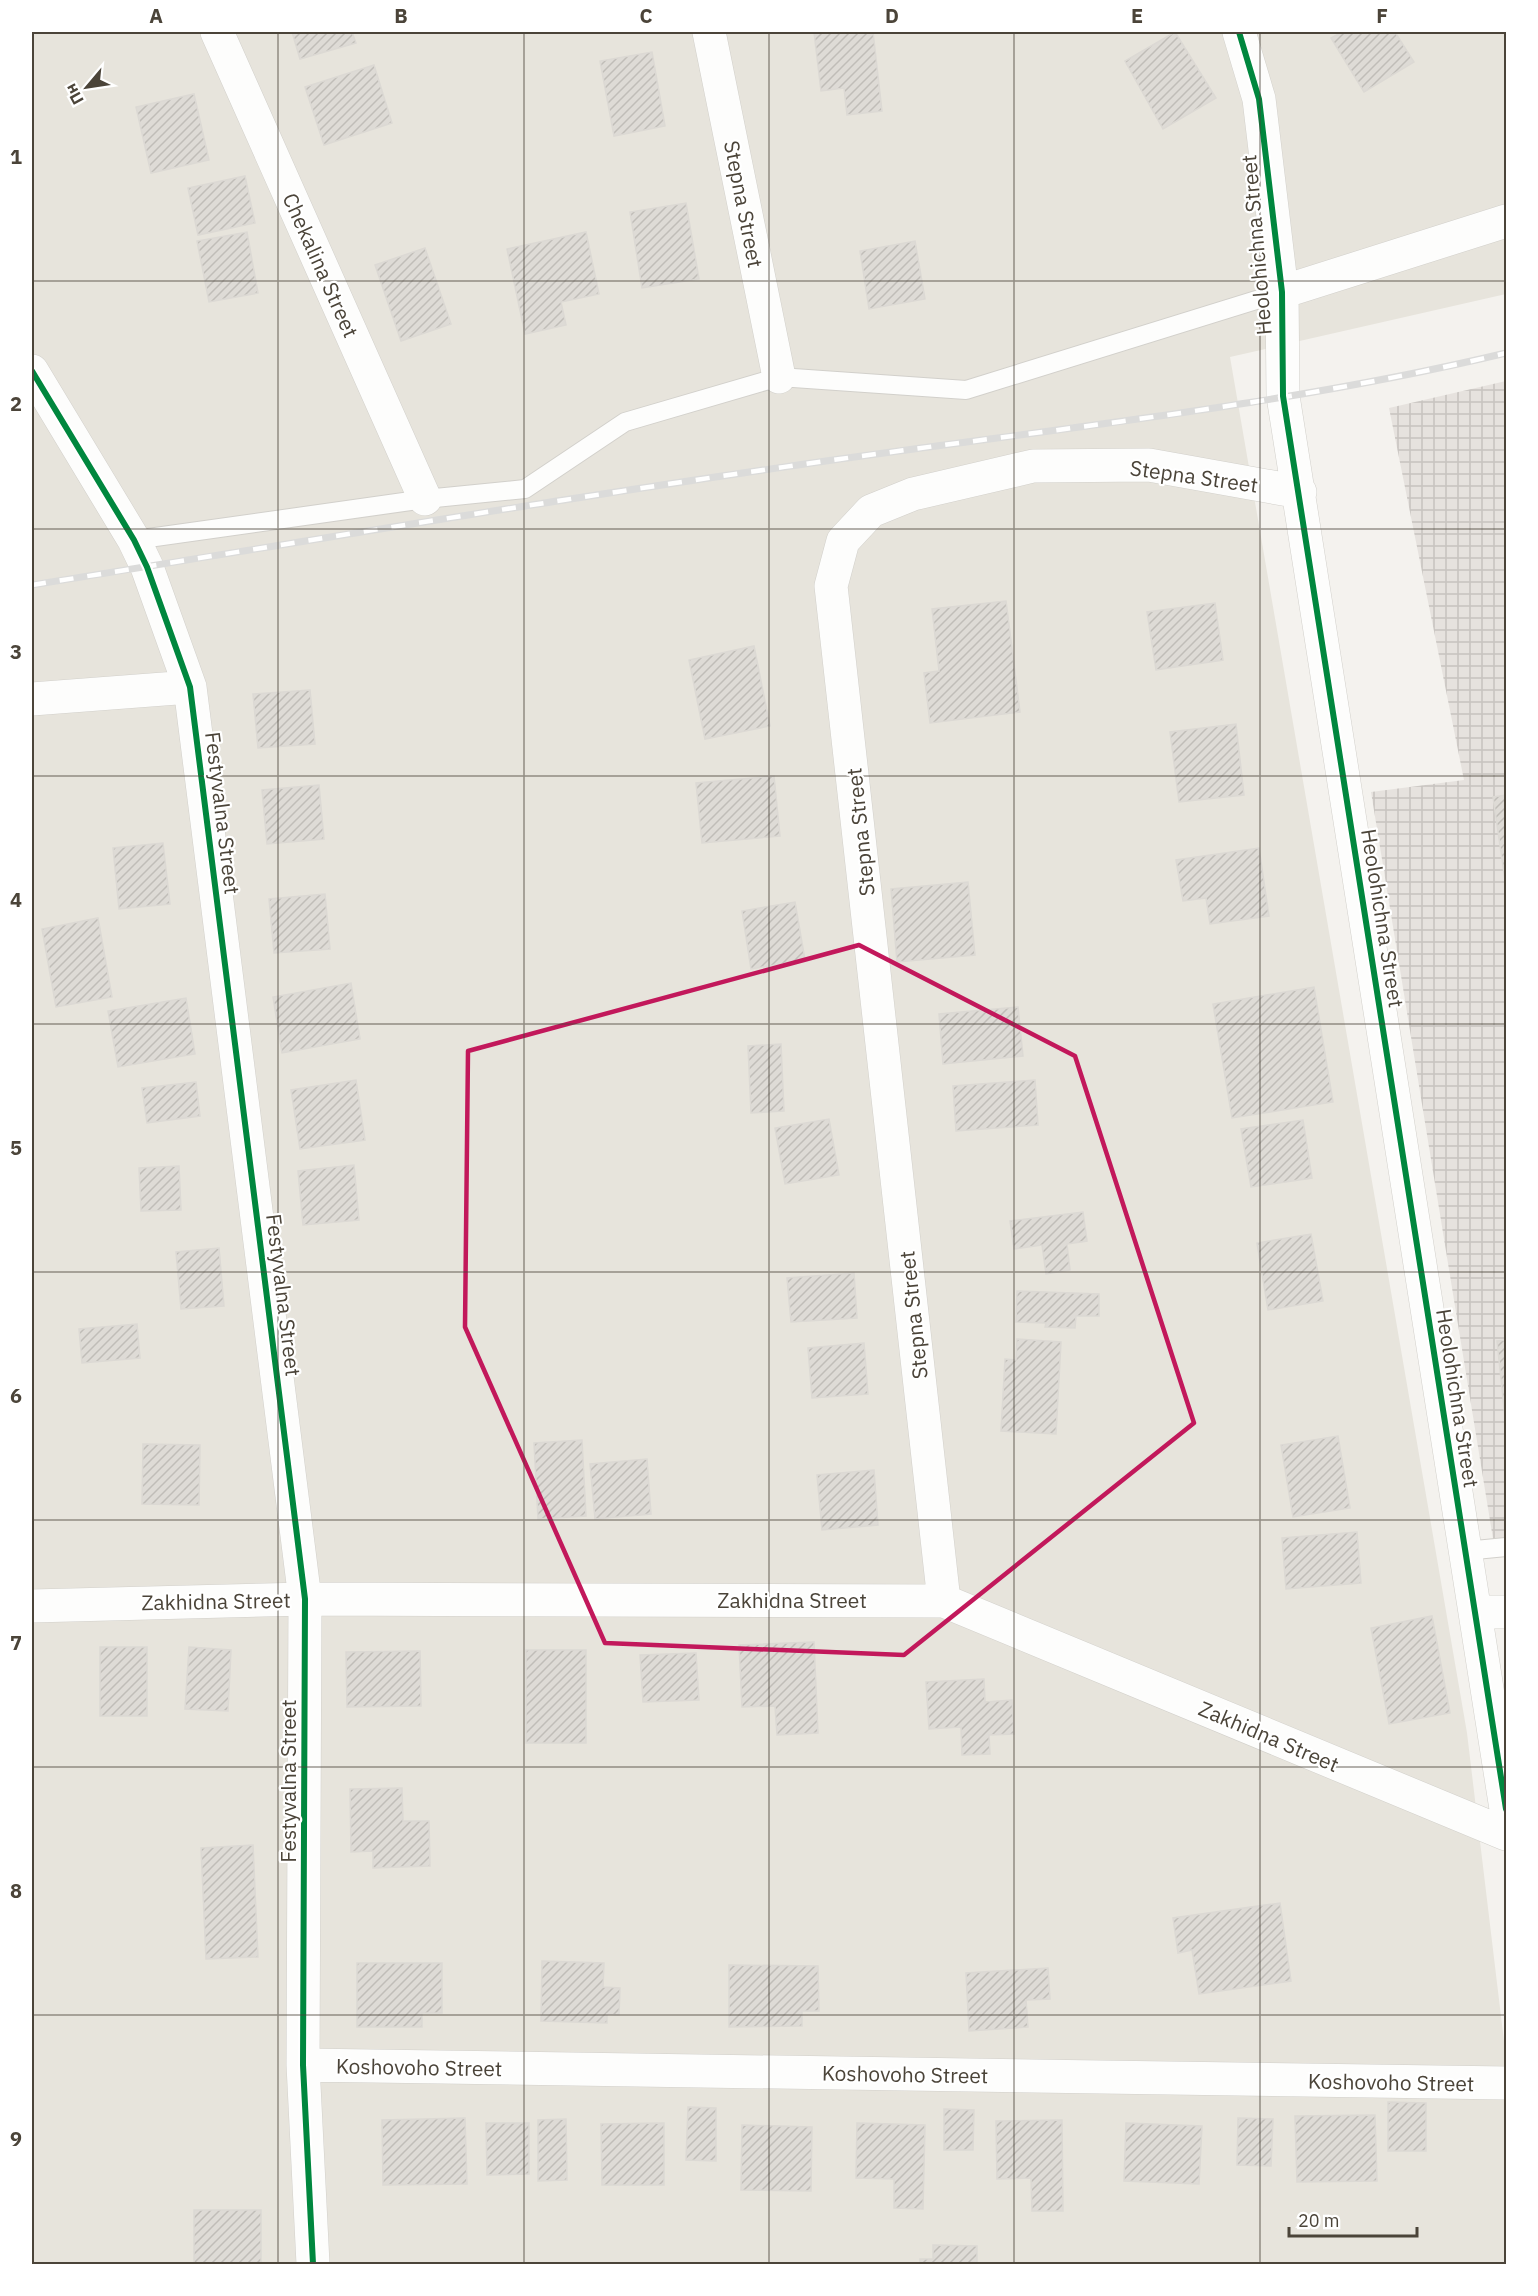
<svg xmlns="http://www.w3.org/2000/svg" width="1538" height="2296" viewBox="0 0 1538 2296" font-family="'IBM Plex Sans',sans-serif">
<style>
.residential{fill:#e7e4dc}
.industrial{fill:url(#industrial-grid)}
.building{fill:url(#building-hatch);stroke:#dcd9d4;stroke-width:1.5}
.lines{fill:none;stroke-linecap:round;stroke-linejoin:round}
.service-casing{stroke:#d2d0cb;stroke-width:20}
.minor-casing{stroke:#d2d0cb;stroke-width:34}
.service{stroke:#fdfdfc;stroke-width:18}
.minor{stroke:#fdfdfc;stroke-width:33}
.rail-casing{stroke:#dbdbda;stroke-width:7}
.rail{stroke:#fff;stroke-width:4.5;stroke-dasharray:14;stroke-linecap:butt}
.cycleway-casing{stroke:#fff;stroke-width:10}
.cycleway{stroke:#00873e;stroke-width:6}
.marked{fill:none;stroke:#c2185b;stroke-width:4.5;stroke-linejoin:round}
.grid{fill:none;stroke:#4b4439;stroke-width:1.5;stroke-opacity:0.55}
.labels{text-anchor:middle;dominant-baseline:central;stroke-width:4.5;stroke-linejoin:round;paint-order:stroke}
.street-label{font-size:21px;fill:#4b4439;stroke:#fff}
.neatline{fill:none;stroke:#4b4439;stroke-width:2}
.grid-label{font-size:20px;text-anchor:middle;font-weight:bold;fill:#4b4439}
</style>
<defs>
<pattern id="industrial-grid" width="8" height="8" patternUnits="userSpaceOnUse" patternTransform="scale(1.5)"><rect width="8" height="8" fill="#e6e2de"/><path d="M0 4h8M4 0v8" fill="none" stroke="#c7c3bf"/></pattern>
<pattern id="building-hatch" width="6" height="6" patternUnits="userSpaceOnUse" patternTransform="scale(1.5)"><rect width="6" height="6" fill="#dedbd6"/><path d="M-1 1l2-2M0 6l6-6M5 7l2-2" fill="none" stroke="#c0bdb8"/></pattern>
</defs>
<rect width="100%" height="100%" fill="#f4f2ee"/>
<path class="residential" d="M32 32H1506V294L1230 357 1467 1733 1506 2058V2264H32Z"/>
<path class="industrial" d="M1506 381V1550L1495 1551 1371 792 1464 780 1389 408Z"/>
<path class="building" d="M292 32H352L356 43 300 59Z
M814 32H873L882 111 847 115 844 88 821 91Z
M1175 32 1216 98 1163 129 1125 61Z
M1342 32H1395L1414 62 1364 92 1331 38Z
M652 52 665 126 614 136 600 61Z
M374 65 392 123 324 145 305 87Z
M194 94 209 160 151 173 136 107Z
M245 176 255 223 198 235 188 188Z
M686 203 699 279 642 288 630 212Z
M247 232 258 293 209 302 197 241Z
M586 232 599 294 561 302 566 325 525 334 507 249Z
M915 241 925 299 869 309 860 251Z
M425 248 451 324 401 341 375 265Z
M1006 601 1020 712 930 723 924 673 939 671 932 609Z
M1215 603 1223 660 1156 670 1147 612Z
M754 646 770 726 705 739 689 660Z
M310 690 315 744 258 748 253 694Z
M1236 724 1244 795 1179 802 1170 732Z
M774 776 780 836 702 843 696 783Z
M319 785 324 839 267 844 262 790Z
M1506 795V887L1493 797Z
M163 843 170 904 119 909 113 848Z
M1259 848 1269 916 1210 924 1206 898 1183 901 1176 860Z
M968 882 975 955 897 962 891 889Z
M325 894 330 949 274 953 269 899Z
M795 902 805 960 751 969 742 911Z
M98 918 112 997 56 1007 42 929Z
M351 983 360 1039 282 1053 273 997Z
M1314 987 1333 1102 1232 1118 1213 1004Z
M186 998 195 1054 118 1067 108 1011Z
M1018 1007 1023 1056 943 1064 939 1014Z
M781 1044 784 1111 751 1113 748 1046Z
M356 1080 365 1140 300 1149 291 1090Z
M1035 1080 1038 1125 956 1131 953 1086Z
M196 1082 200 1116 147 1123 142 1088Z
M829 1119 839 1175 785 1184 775 1128Z
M1303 1120 1312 1178 1251 1187 1241 1129Z
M354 1165 359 1220 303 1225 298 1171Z
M179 1166 181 1210 141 1211 139 1168Z
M1083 1212 1087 1241 1067 1244 1070 1270 1046 1274 1042 1245 1014 1249 1010 1221Z
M1311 1234 1323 1301 1268 1310 1257 1243Z
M219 1248 224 1306 181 1309 176 1252Z
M854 1273 857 1318 791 1322 787 1278Z
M1017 1291 1099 1294V1316H1076L1075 1328 1045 1327 1046 1323 1016 1322Z
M137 1324 140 1358 82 1363 79 1329Z
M1017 1339 1061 1342 1056 1434 1001 1431 1005 1359 1016 1360Z
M1506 1340V1427L1497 1341Z
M864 1343 868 1394 812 1398 808 1348Z
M1338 1436 1350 1508 1293 1517 1281 1445Z
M582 1440 586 1516 538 1519 534 1443Z
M143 1444 200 1445 199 1505 142 1504Z
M647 1459 651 1514 595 1519 590 1464Z
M874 1470 878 1525 822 1530 817 1475Z
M1357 1532 1361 1583 1286 1589 1282 1538Z
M1432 1616 1450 1713 1389 1724 1371 1628Z
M814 1642 818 1733 777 1735 775 1706 742 1707 739 1645Z
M100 1647H147V1716H100Z
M189 1647 231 1650 228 1711 185 1709Z
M526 1650H586V1743H526Z
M420 1651 421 1706 347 1707 346 1652Z
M696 1653 699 1700 643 1702 640 1655Z
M984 1679 985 1702 1012 1700 1014 1734 989 1735 990 1754 962 1755 961 1727 929 1729 926 1682Z
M402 1788 403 1821H429L430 1866 373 1868V1851L351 1852 350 1789Z
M253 1845 258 1957 206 1959 201 1848Z
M1280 1903 1291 1981 1199 1994 1192 1950 1178 1953 1173 1918Z
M542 1961 604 1963 603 1987 620 1988 619 2015 607 2014V2023L541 2021Z
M357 1963H442V2013H422V2027H357Z
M729 1965 818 1966 819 2011H802V2026L729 2027Z
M1048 1968 1050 1999 1026 2000 1028 2027 969 2031 966 1973Z
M1388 2102 1426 2103V2151H1388Z
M688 2107 716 2108V2161L686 2160Z
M944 2109 974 2110 973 2150H944Z
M1375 2115 1377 2181 1297 2182 1295 2116Z
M465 2118 467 2184 383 2185 382 2120Z
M1238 2118 1273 2119 1271 2166 1237 2165Z
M566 2119 567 2180 538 2181V2120Z
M1062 2120 1063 2211H1032L1031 2178 997 2179 996 2121Z
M486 2123H529V2174L487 2175Z
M664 2123V2185H602L601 2124Z
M857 2123 925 2125 923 2209 894 2208V2179L856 2178Z
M1126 2123 1202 2126 1199 2184 1124 2181Z
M742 2125 812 2127 811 2191 741 2190Z
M194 2210H261V2264H194Z
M933 2245 977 2246V2264H920V2259H933Z"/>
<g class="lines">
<defs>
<path id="service" d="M134 540 425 499 525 489 625 422 779 377 966 390 1282 292
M1465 1551 1506 1547"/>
<path id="minor" d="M217 32 425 499
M709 32 779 377
M1239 32 1259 99 1282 292 1283 396 1506 1809
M1282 292 1506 221
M32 371 134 540 147 567 190 687 305 1599 303 2065 313 2264
M32 699 190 687
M944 1601 831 586 843 541 871 511 913 494 1033 466 1149 465 1300 492
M32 1606 305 1599 944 1601 1506 1834
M1475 1612H1506
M303 2065 1506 2083"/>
</defs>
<use href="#service" class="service-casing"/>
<use href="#minor" class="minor-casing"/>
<use href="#service" class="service"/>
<use href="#minor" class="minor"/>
<defs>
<path id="rail" d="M32 585C301 542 570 497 840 459 1062 428 1288 405 1506 353"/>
</defs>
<use href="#rail" class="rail-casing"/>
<use href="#rail" class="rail"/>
<defs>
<path id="cycleway" d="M1239 32 1259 99 1282 292 1283 396 1506 1809
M32 371 134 540 147 567 190 687 305 1599 303 2065 313 2264"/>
</defs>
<use href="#cycleway" class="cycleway-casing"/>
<use href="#cycleway" class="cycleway"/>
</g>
<path class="marked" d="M859 945 1075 1056 1194 1423 904 1655 605 1643 465 1327 468 1051Z"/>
<path class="grid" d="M278 32V2264M524 32V2264M769 32V2264M1014 32V2264M1260 32V2264M32 281H1506M32 529H1506M32 776H1506M32 1024H1506M32 1272H1506M32 1520H1506M32 1767H1506M32 2015H1506"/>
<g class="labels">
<g class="street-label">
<text transform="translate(744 204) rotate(79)">Stepna Street</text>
<text transform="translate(1256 245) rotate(-95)">Heolohichna Street</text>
<text transform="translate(321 265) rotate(66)">Chekalina Street</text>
<text transform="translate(1194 476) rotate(8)">Stepna Street</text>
<text transform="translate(223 813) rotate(83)">Festyvalna Street</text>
<text transform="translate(860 832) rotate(-96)">Stepna Street</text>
<text transform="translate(1383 918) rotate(81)">Heolohichna Street</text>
<text transform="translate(284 1295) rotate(83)">Festyvalna Street</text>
<text transform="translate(913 1315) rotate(-96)">Stepna Street</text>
<text transform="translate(1458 1398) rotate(81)">Heolohichna Street</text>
<text x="792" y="1600">Zakhidna Street</text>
<text transform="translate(216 1601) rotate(-1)">Zakhidna Street</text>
<text transform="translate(1269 1736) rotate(23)">Zakhidna Street</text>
<text transform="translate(288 1781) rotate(-90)">Festyvalna Street</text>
<text transform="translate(419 2067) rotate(1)">Koshovoho Street</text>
<text transform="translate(905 2074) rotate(1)">Koshovoho Street</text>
<text transform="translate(1391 2082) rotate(1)">Koshovoho Street</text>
</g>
</g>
<rect width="1538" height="2296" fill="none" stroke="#ffffff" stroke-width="66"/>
<g transform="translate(87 87) rotate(241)" stroke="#ffffff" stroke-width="4.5" paint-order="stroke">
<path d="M0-4.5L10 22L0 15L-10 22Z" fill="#4b4439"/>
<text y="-9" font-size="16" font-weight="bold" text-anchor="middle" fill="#4b4439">Пн</text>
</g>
<path d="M1289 2227v9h128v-9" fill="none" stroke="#4b4439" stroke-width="3"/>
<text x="1298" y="2227" font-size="18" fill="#4b4439" stroke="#ffffff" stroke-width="4.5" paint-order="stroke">20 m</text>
<rect x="33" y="33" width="1472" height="2230" class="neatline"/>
<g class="grid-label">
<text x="156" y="23">A</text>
<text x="401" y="23">B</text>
<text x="646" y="23">C</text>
<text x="892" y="23">D</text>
<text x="1137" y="23">E</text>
<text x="1382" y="23">F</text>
<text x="16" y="164">1</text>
<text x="16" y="411">2</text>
<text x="16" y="659">3</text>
<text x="16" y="907">4</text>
<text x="16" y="1155">5</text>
<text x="16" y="1403">6</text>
<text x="16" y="1650">7</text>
<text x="16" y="1898">8</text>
<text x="16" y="2146">9</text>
</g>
</svg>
